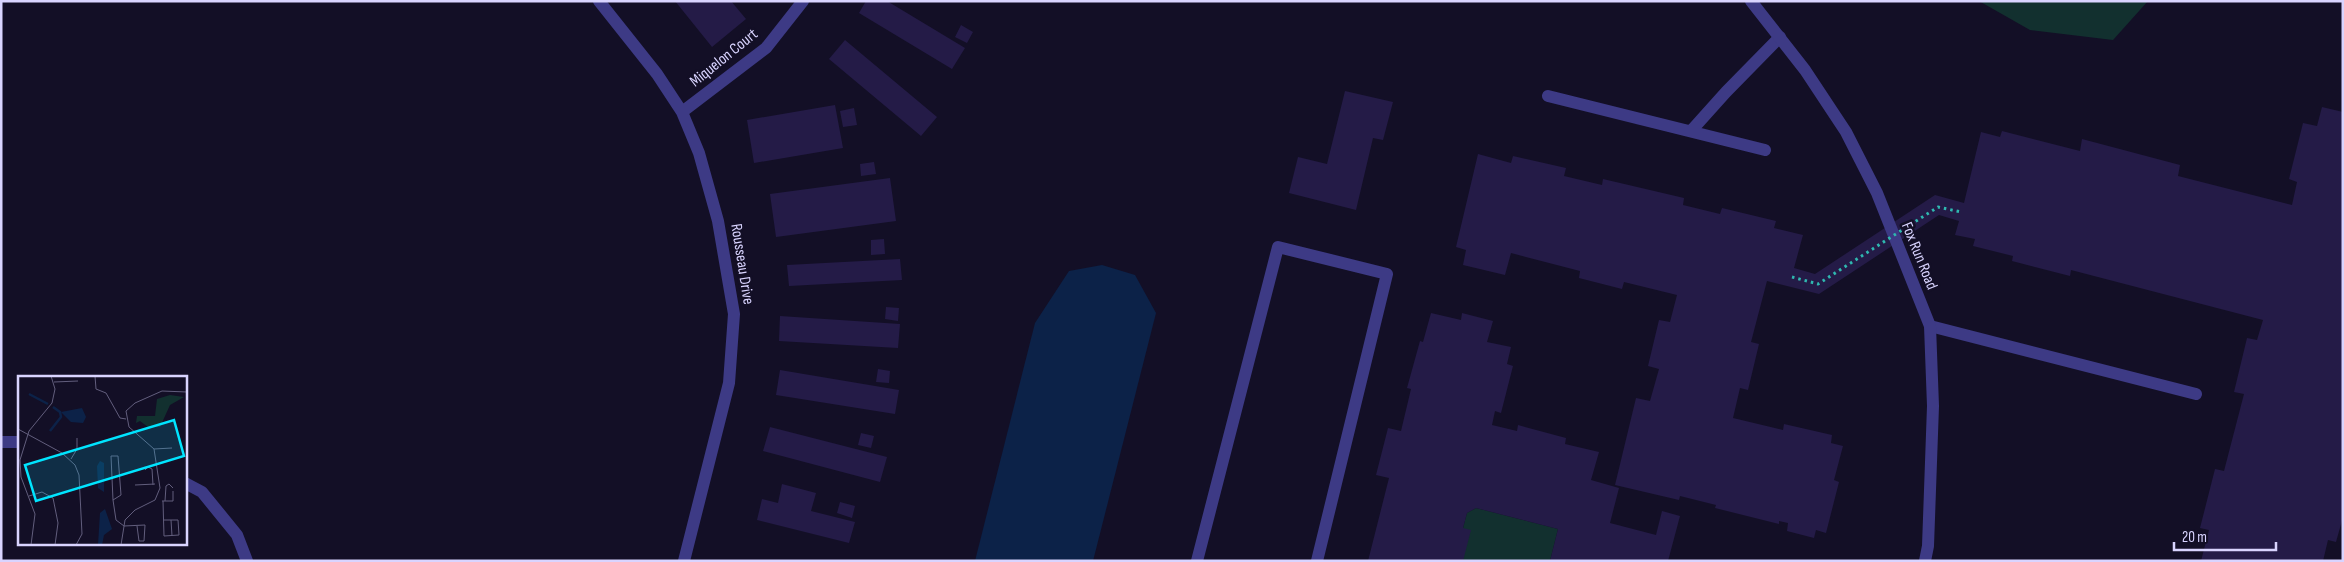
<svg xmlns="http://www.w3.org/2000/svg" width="2344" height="562" viewBox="0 0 2344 562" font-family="'Sofia Sans Condensed',sans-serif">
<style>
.green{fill:#12302f}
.water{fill:#0c2248}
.building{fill:#241b47}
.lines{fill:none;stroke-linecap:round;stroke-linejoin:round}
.service{stroke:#3d3a85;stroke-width:12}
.minor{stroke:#3d3a85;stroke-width:12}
.path-bridge{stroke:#2fb8b0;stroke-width:3;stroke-dasharray:2.5 4;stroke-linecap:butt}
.labels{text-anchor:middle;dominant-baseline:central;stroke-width:5;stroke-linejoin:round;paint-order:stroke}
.street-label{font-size:16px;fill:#d9d4ff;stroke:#130f26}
.inset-river{fill:none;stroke:#0c2248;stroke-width:2.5}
.inset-road{fill:none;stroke:#625e7d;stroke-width:1}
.view{fill:#00e5ff;fill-opacity:0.15;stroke:#00e5ff;stroke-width:2.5}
.inset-edge{fill:none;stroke:#d9d4ff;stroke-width:2.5}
</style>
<rect width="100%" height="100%" fill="#130f26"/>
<path class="green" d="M1979 1H2148L2113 40 2030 30Z
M1476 508 1558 529 1550 561H1463V528L1467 513Z"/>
<path class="water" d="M1102 265 1135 275 1156 313 1093 561H975L1035 323 1069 271Z"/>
<path class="building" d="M675 1H731L746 19 712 47Z
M866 1H887L965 48 952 69 859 13Z
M961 25 973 32 967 43 955 37Z
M845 40 937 117 921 136 829 59Z
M1345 91 1393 102 1383 140 1373 138 1356 210 1289 193 1298 157 1327 164Z
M835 105 843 148 754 163 747 120Z
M2322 107 2343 112V517L2336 542 2328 540 2323 561H2201L2209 530 2200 528 2215 469 2224 471 2244 394 2234 392 2247 338 2257 340 2263 320 2071 270 2070 276 2012 261 2013 256 1973 246 1975 239 1955 235 1959 221 1939 215 1819 294 1767 281 1751 342 1759 344 1748 390 1740 388 1733 418 1783 430 1784 424 1832 435 1831 443 1843 446 1834 480 1839 482 1826 533 1816 530 1814 538 1787 531 1788 523 1779 521V524L1715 508 1716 505 1680 496 1679 500 1615 485 1636 398 1650 401 1659 369 1648 366 1659 320 1670 322 1677 295 1624 282 1622 289 1579 278 1580 271 1511 253 1505 275 1463 265 1466 250 1456 247 1478 154 1511 163 1513 156 1566 168 1564 176 1602 185 1603 179 1684 198 1683 205 1720 214 1722 208 1776 221 1774 228 1803 235 1794 268 1815 274 1935 195 1964 203 1981 132 2000 137 2002 131 2080 151 2082 139 2180 165 2178 176 2292 205 2297 182 2289 179 2303 123 2317 126Z
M854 108 857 125 843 127 840 111Z
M874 162 876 174 861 176 860 164Z
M890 178 896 221 776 237 770 194Z
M884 239 885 254 871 255V240Z
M900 259 902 280 789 286 787 265Z
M886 307 899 308 898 321 885 319Z
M1431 313 1461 320 1462 313 1493 321 1487 342 1511 347 1507 364 1513 366 1501 413 1495 411 1492 425 1517 431 1518 425 1566 438 1565 444 1599 452 1591 480 1619 488 1610 523 1656 535 1662 511 1680 516 1668 561H1550L1558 529 1476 508 1467 513 1463 528 1471 530 1463 561H1368L1389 478 1376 475 1388 428 1401 431 1411 389 1407 388 1420 341 1423 342Z
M780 316 900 324 898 348 779 341Z
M878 369 890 371 889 383 876 382Z
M780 370 899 390 895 414 776 395Z
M770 427 887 457 880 482 763 451Z
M861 433 874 436 871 448 858 445Z
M782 484 816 493 811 511 855 522 849 543 757 520 762 499 778 503Z
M840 502 855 506 852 518 837 513Z"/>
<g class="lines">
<path class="service" d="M1548 96 1765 150
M1691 131 1726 92 1780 37
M1930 326 2196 394
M1197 561 1278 247 1387 274 1317 561"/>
<path class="minor" d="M599 1 657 74 682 112 699 153 718 221 734 314 729 383 684 561
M1751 1 1805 70 1846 132 1877 193 1930 326 1933 406 1928 546 1925 561
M682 112 766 48 803 1
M1 442H19
M185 483 202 492 237 535 247 561"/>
<path class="path-bridge" d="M1792 277 1818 284 1938 207 1961 212"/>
</g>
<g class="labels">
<g class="street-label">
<text transform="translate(724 58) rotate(-39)">Miquelon Court</text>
<text transform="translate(1919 256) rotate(68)">Fox Run Road</text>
<text transform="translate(742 264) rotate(81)">Rousseau Drive</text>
</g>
</g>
<g transform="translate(18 376)">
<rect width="169" height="169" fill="#130f26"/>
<path d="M152 19 166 21 152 29 142 51H130L122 45 118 47 119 40H137L139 23Z" fill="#12302f"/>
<path d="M64 32 68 41 65 47 53 46 43 36ZM82 85 86 87V116L80 112 79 90ZM87 133 94 153 86 159 84 169H80L82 137Z" fill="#0c2248"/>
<path class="inset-river" d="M11 18 30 28M32 55 43 41 42 36 35 31"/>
<path class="inset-road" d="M77 0 78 13 88 17 102 42 108 43M36 6 60 5M0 53 44 77 57 89 61 99 64 158 58 169M136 73 154 72M53 83 59 73V62M127 94 130 91 134 93 135 109M117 109 137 108M11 120 24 116 35 122 40 147 37 169M95 124 103 119 100 80H93L95 124 98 144 106 150 127 149 126 165H121L119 150M144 125H155V115M145 125 146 160 161 159 160 144H145M147 125 148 110 151 108 155 112M153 144 154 160M13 169 17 138 3 101 2 84 11 55 34 27 37 13 33 0M103 169 107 144 117 134 137 124 142 112 136 73 111 51 108 35 117 27 144 15 169 16"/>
<path class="view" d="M156 44 166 80 18 125 7 89Z"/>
<rect width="169" height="169" class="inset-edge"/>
</g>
<rect width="2344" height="562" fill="none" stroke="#d9d4ff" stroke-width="5"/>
<path d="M2174 542v8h102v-8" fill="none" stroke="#d9d4ff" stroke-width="2.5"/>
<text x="2182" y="542" font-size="15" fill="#d9d4ff" stroke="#130f26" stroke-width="4" paint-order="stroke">20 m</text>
</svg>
